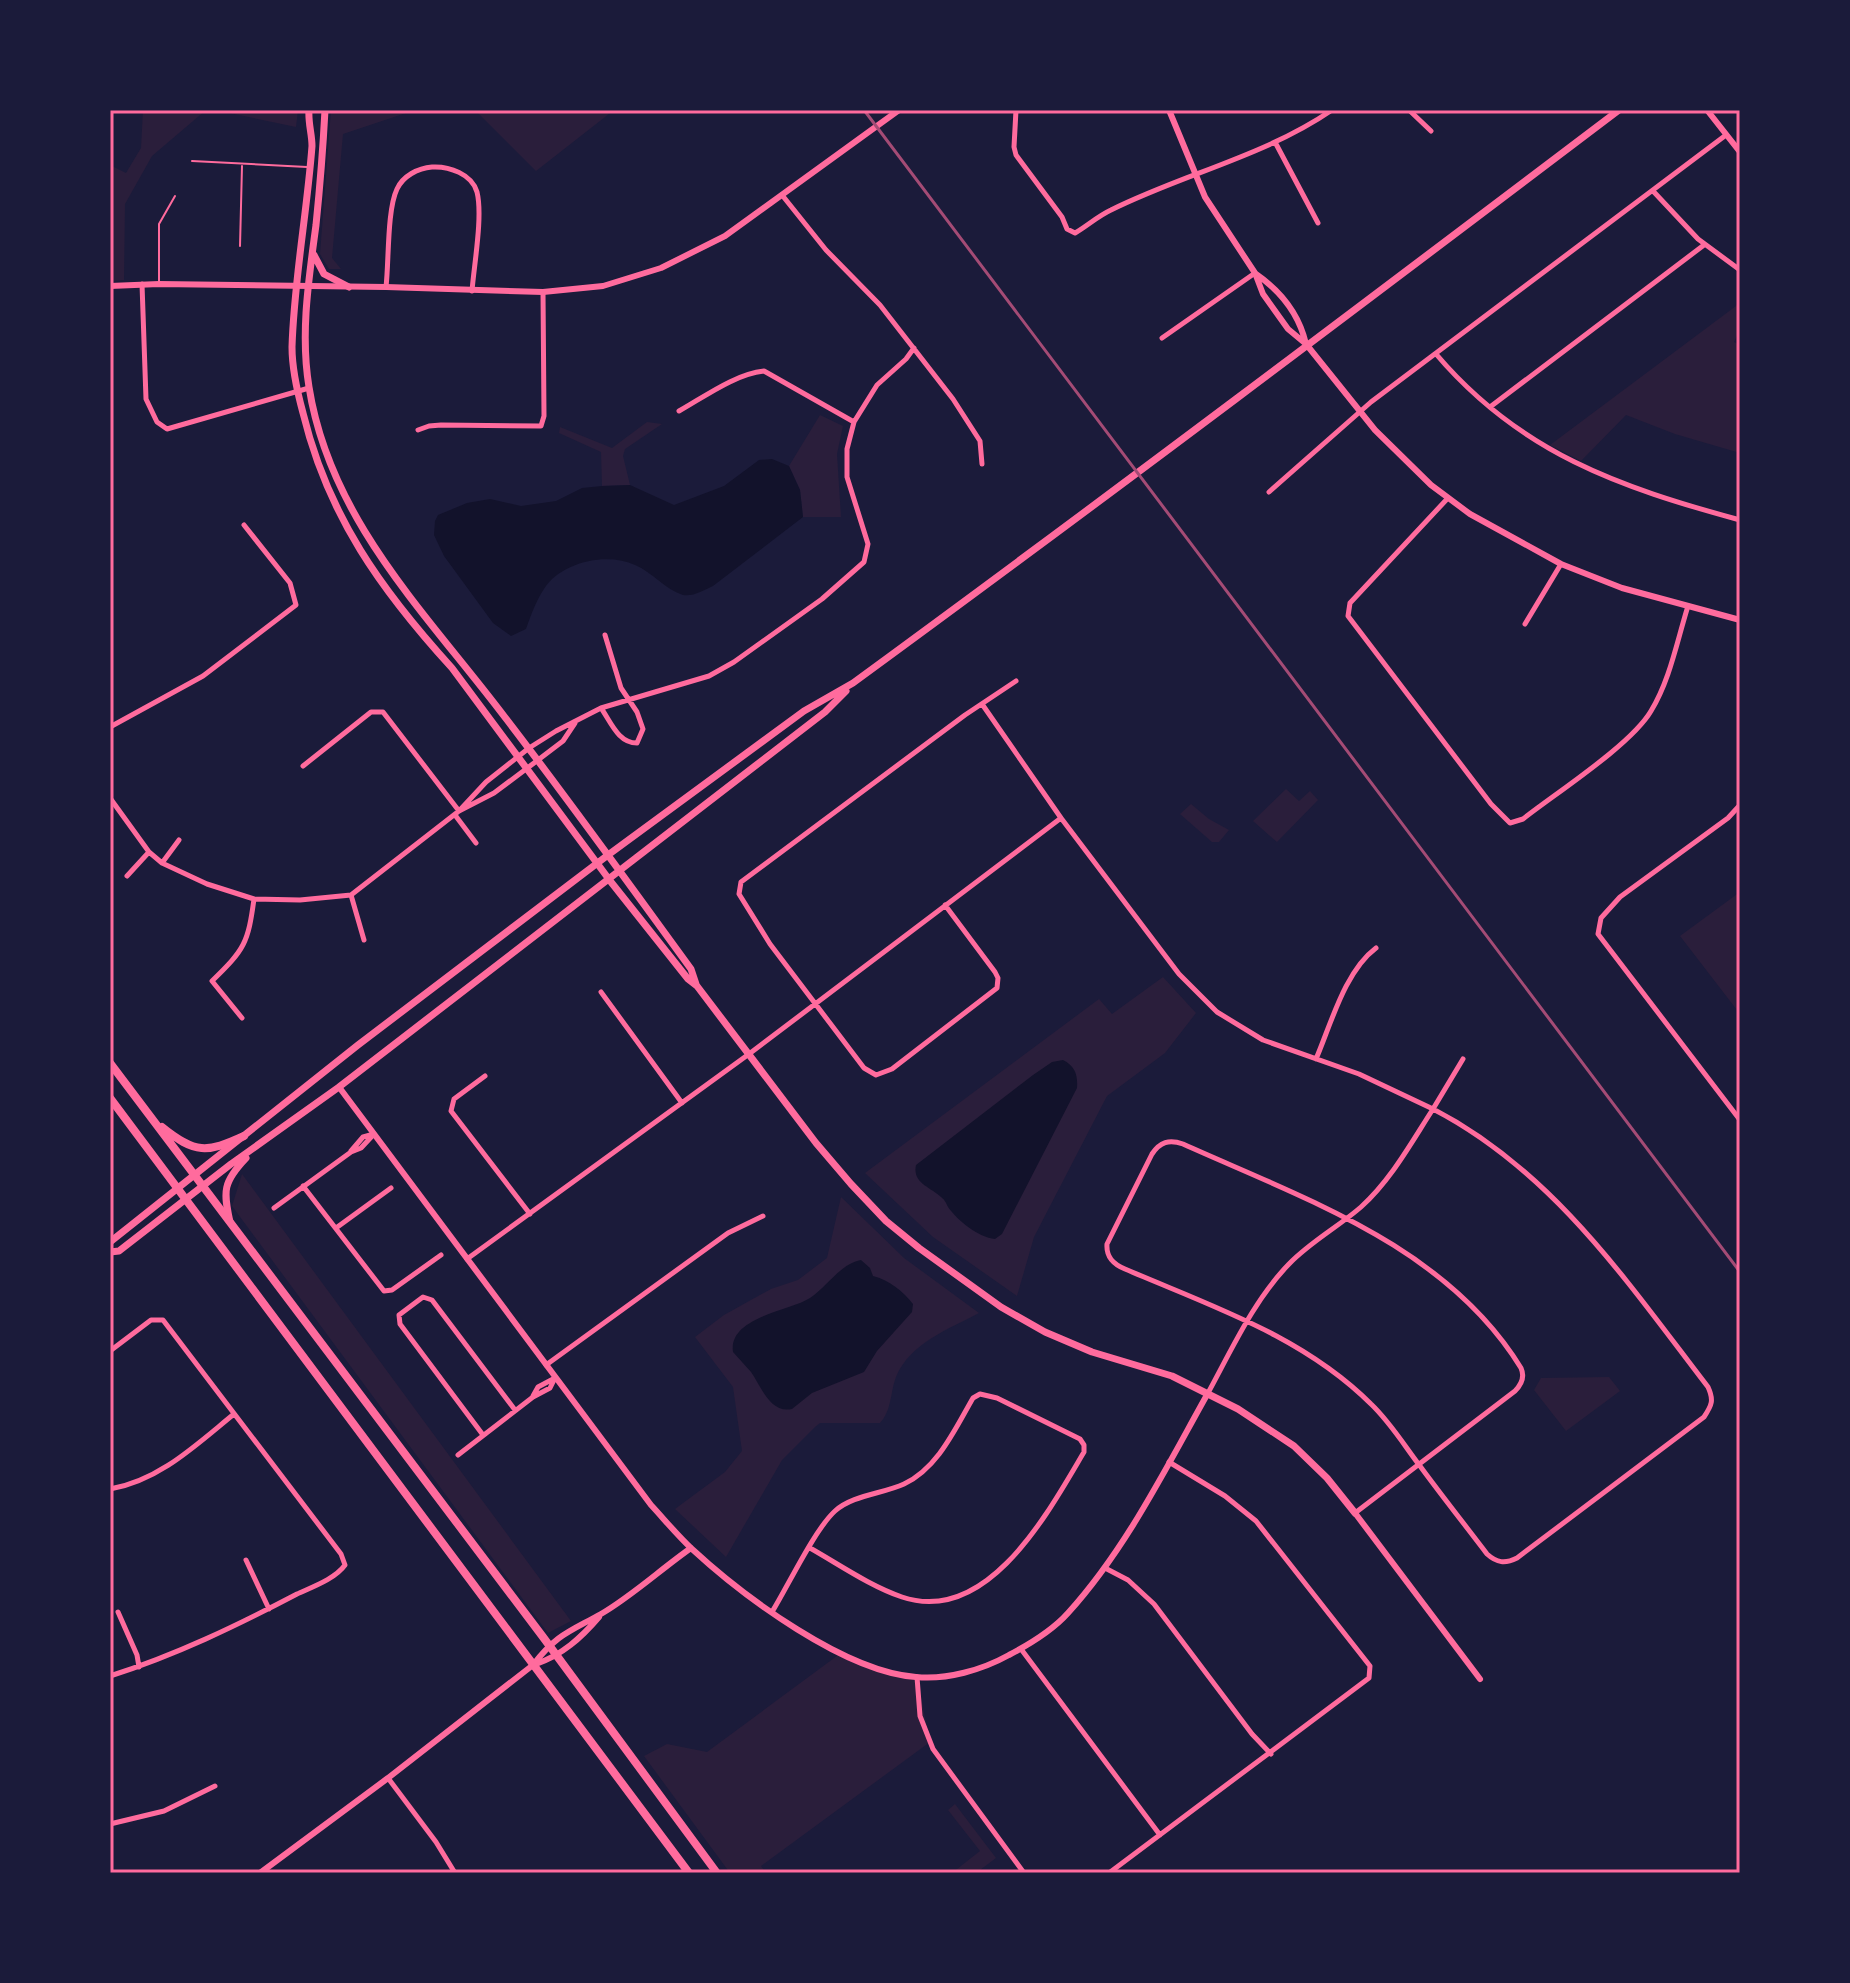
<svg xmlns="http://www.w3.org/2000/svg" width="1850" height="1983" viewBox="0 0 1850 1983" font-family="'Varela Round',sans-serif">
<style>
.green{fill:#2a1e3b}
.water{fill:#12122b}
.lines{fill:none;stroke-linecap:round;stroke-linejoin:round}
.service{stroke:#ff6b9d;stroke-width:2}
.minor{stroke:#ff6b9d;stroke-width:5}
.tertiary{stroke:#ff6b9d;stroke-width:6}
.secondary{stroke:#ff6b9d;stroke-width:7}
.primary{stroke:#ff6b9d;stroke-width:8}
.rail{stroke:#a44b75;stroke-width:3}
.neatline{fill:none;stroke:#ff6b9d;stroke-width:3}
</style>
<rect width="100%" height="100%" fill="#1b1b3a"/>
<path class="green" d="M143 110H206L152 156 125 204 124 280 110 281V165L126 173 141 148Z
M215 110H298L296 127Z
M331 110H415L343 134 332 258 341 269H329L320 254Z
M475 110H614L536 171Z
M1740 300V329L1734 342 1740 345V453L1675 434 1626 415 1581 461 1550 445 1736 306Z
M820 415 843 426 837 454 841 517H803L800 490 789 466Z
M647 422 662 424 625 449 623 456 630 485 602 486 601 452 559 433 560 427 612 448Z
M1286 789 1299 801 1310 791 1318 800 1277 842 1253 821Z
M1191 804 1209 819 1229 830 1219 842H1212L1180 814Z
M1740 892V1014L1680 936Z
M1163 977 1196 1013 1165 1053 1107 1096 1034 1237 1017 1296 933 1237 865 1173 1099 999 1112 1014Z
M242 1174 571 1621 548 1633 232 1206Z
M841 1197 904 1258 979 1313C949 1329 910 1343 896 1377 890 1393 892 1410 880 1423H820L815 1427 782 1460 726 1557 675 1509 725 1472 742 1451 733 1387 695 1337 724 1315 771 1289 798 1280 827 1258Z
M1609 1377 1620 1391 1566 1431 1534 1390 1541 1378Z
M841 1653 860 1663 917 1677 930 1742 761 1866 766 1873H730L644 1756 667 1744 707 1752Z
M955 1804 996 1858 976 1873H952L980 1851 948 1810Z"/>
<path class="water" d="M772 459 789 466 800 490 803 517 713 586C704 590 693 597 683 595 666 590 652 572 635 565 607 552 561 562 544 589 536 601 531 615 526 629L511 636 493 623 444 556 434 535 435 521 438 515 467 503 490 499 521 506 556 501 582 488 602 486 630 485 674 505 724 486 759 460Z
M1063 1060C1075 1066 1078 1075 1077 1088L1002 1234 995 1239C978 1237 958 1221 948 1207 946 1203 945 1200 941 1197 930 1187 912 1183 916 1165L1033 1075 1052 1062Z
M861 1260 870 1268 873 1276C889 1280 903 1291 913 1304L912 1312 877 1351 864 1372 812 1393 792 1409C770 1414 761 1386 751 1372 745 1365 739 1359 733 1352 728 1317 790 1311 810 1298 828 1286 840 1264 861 1260Z"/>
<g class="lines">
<path class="service" d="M192 161 307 167
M240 246 242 166
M159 282V224L175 196"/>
<path class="minor" d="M1016 110 1014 147 1016 155 1062 217 1067 229 1075 233C1087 226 1098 216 1111 210 1183 174 1265 156 1332 110
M1409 110 1431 131
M1275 142 1318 223
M1653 191 1698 239 1740 270
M782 195 826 250 880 305 953 399 980 441 982 464
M142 284 146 399 157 422 167 429 309 388
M386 287C389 261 387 210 397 189 403 176 418 168 432 167 449 166 472 174 477 192 483 216 474 265 472 291
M1162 338 1255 273
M1436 354C1520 453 1619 487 1740 520
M1490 407 1704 245
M679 411C704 397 735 374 764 371L854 422
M418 430 429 426 441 425 541 426 544 416 543 292
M1269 492 1371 402 1726 135
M1448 498 1350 603 1348 616 1491 804 1510 823 1523 819C1556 793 1631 745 1651 711 1670 680 1677 641 1688 606
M1525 624 1561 564
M982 704 1061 818
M601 708C611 722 618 743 637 743L643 729 637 712 621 688 605 635
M110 727 203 676 296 605 290 583 244 525
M303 766 371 712H383L459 811
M110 798 149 852 162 863 207 884 254 899 300 900 351 895 459 811 494 793 538 760 563 741 575 723
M1740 805 1728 818 1620 897 1601 918 1598 934 1740 1120
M459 811 486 782 529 748 556 731 601 708 709 676 734 662 822 599 864 562 868 544 847 477V449L854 422 877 385 906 359 914 348
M455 815 476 843
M162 863 179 840
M127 876 149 852
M351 895 364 940
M945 905 995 972 998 978 997 988 892 1069 876 1075 864 1068 770 944 739 894 741 882 965 715 1016 681
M601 992 682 1103
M242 1018 212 981C245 949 248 943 254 899
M1316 1059C1331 1024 1345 971 1376 948
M485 1076 454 1099 451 1111 530 1214
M351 1151 363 1137 374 1134
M303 1186 384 1291 392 1290 441 1255
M274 1208 351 1152 361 1148 374 1134
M336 1228 391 1188
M467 1259 749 1054 1061 818 1179 974 1217 1012 1263 1040 1359 1074 1433 1109C1411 1143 1391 1180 1361 1207 1338 1227 1310 1242 1289 1264 1254 1300 1232 1349 1208 1393
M110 1351 151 1320H163L341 1554 345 1565C335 1579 312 1587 297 1594 236 1626 176 1655 110 1676
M546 1365 728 1233 763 1216
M533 1396 538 1387 555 1378
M483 1435 400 1324 399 1315 423 1297 432 1300 515 1410
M458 1455 533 1397 550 1388 555 1378
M110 1489C159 1481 197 1444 234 1414
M1355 1513 1515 1391C1522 1384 1525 1377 1521 1368 1447 1247 1305 1199 1183 1144 1169 1139 1160 1142 1152 1154L1107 1244C1106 1257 1113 1264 1125 1269 1211 1306 1303 1336 1371 1404 1390 1422 1404 1445 1420 1466 1442 1496 1465 1525 1487 1554 1497 1563 1505 1564 1517 1558L1704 1417C1712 1405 1714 1400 1708 1387 1628 1283 1553 1171 1433 1109L1463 1059
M246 1560 269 1609
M1105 1568 1128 1580 1154 1604 1252 1734 1271 1754
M118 1612 137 1655 139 1667
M772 1612C788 1586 815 1529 835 1511 853 1495 882 1494 904 1484 938 1468 955 1429 973 1398L980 1394 997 1398 1080 1439 1084 1445V1452C1049 1511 988 1626 902 1597 870 1586 840 1565 810 1548
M1021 1649 1160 1835
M917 1677 920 1716 933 1749 1024 1873
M388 1778 436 1842 455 1873
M110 1824 164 1811 215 1786
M1109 1873 1369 1678 1370 1666 1256 1521 1225 1496 1169 1462"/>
<path class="tertiary" d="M1169 110 1205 197 1255 273 1263 294 1288 329 1306 344 1375 430 1431 485 1470 514 1561 564 1622 588 1740 620
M1707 110 1740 152
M1256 274C1282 292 1299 314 1306 344
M110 286 159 284 386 287 543 292 603 286 661 268 725 236 899 110
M339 1087 651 1505C664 1519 677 1535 692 1549 744 1597 845 1672 916 1677 947 1680 982 1670 1009 1655 1030 1644 1052 1631 1068 1613 1126 1549 1166 1468 1208 1393
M1355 1513 1480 1679
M536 1664C562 1655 581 1638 599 1617
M260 1873 388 1778 533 1665C557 1634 569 1632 601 1614 632 1596 661 1569 691 1548"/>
<path class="secondary" d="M309 110C308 123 312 134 312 146 307 213 294 280 292 347 292 369 297 391 303 413 328 516 381 590 452 668L611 882 688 979 697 986 816 1143 851 1184 886 1221 919 1248 1001 1307 1045 1332 1092 1352 1172 1376 1238 1409 1294 1446 1327 1478 1355 1513
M325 110C323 148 320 186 316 225 309 278 300 333 309 387 330 520 426 613 504 716 568 799 629 884 691 969L696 984
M314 255 324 274 349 287
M230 1222C223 1191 223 1182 246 1158
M110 1242 358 1045 608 855 804 711 853 683C1110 495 1364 303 1619 110
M110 1252 119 1251 231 1164 339 1087 825 712 846 691"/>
<path class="primary" d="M110 1063 543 1637 717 1873
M110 1098 689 1873
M162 1127C195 1154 207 1153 244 1136"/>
<path class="rail" d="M864 110 1740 1272"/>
</g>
<rect width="1850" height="1983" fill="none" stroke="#1b1b3a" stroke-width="224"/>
<rect x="112" y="112" width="1626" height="1759" class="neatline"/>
</svg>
